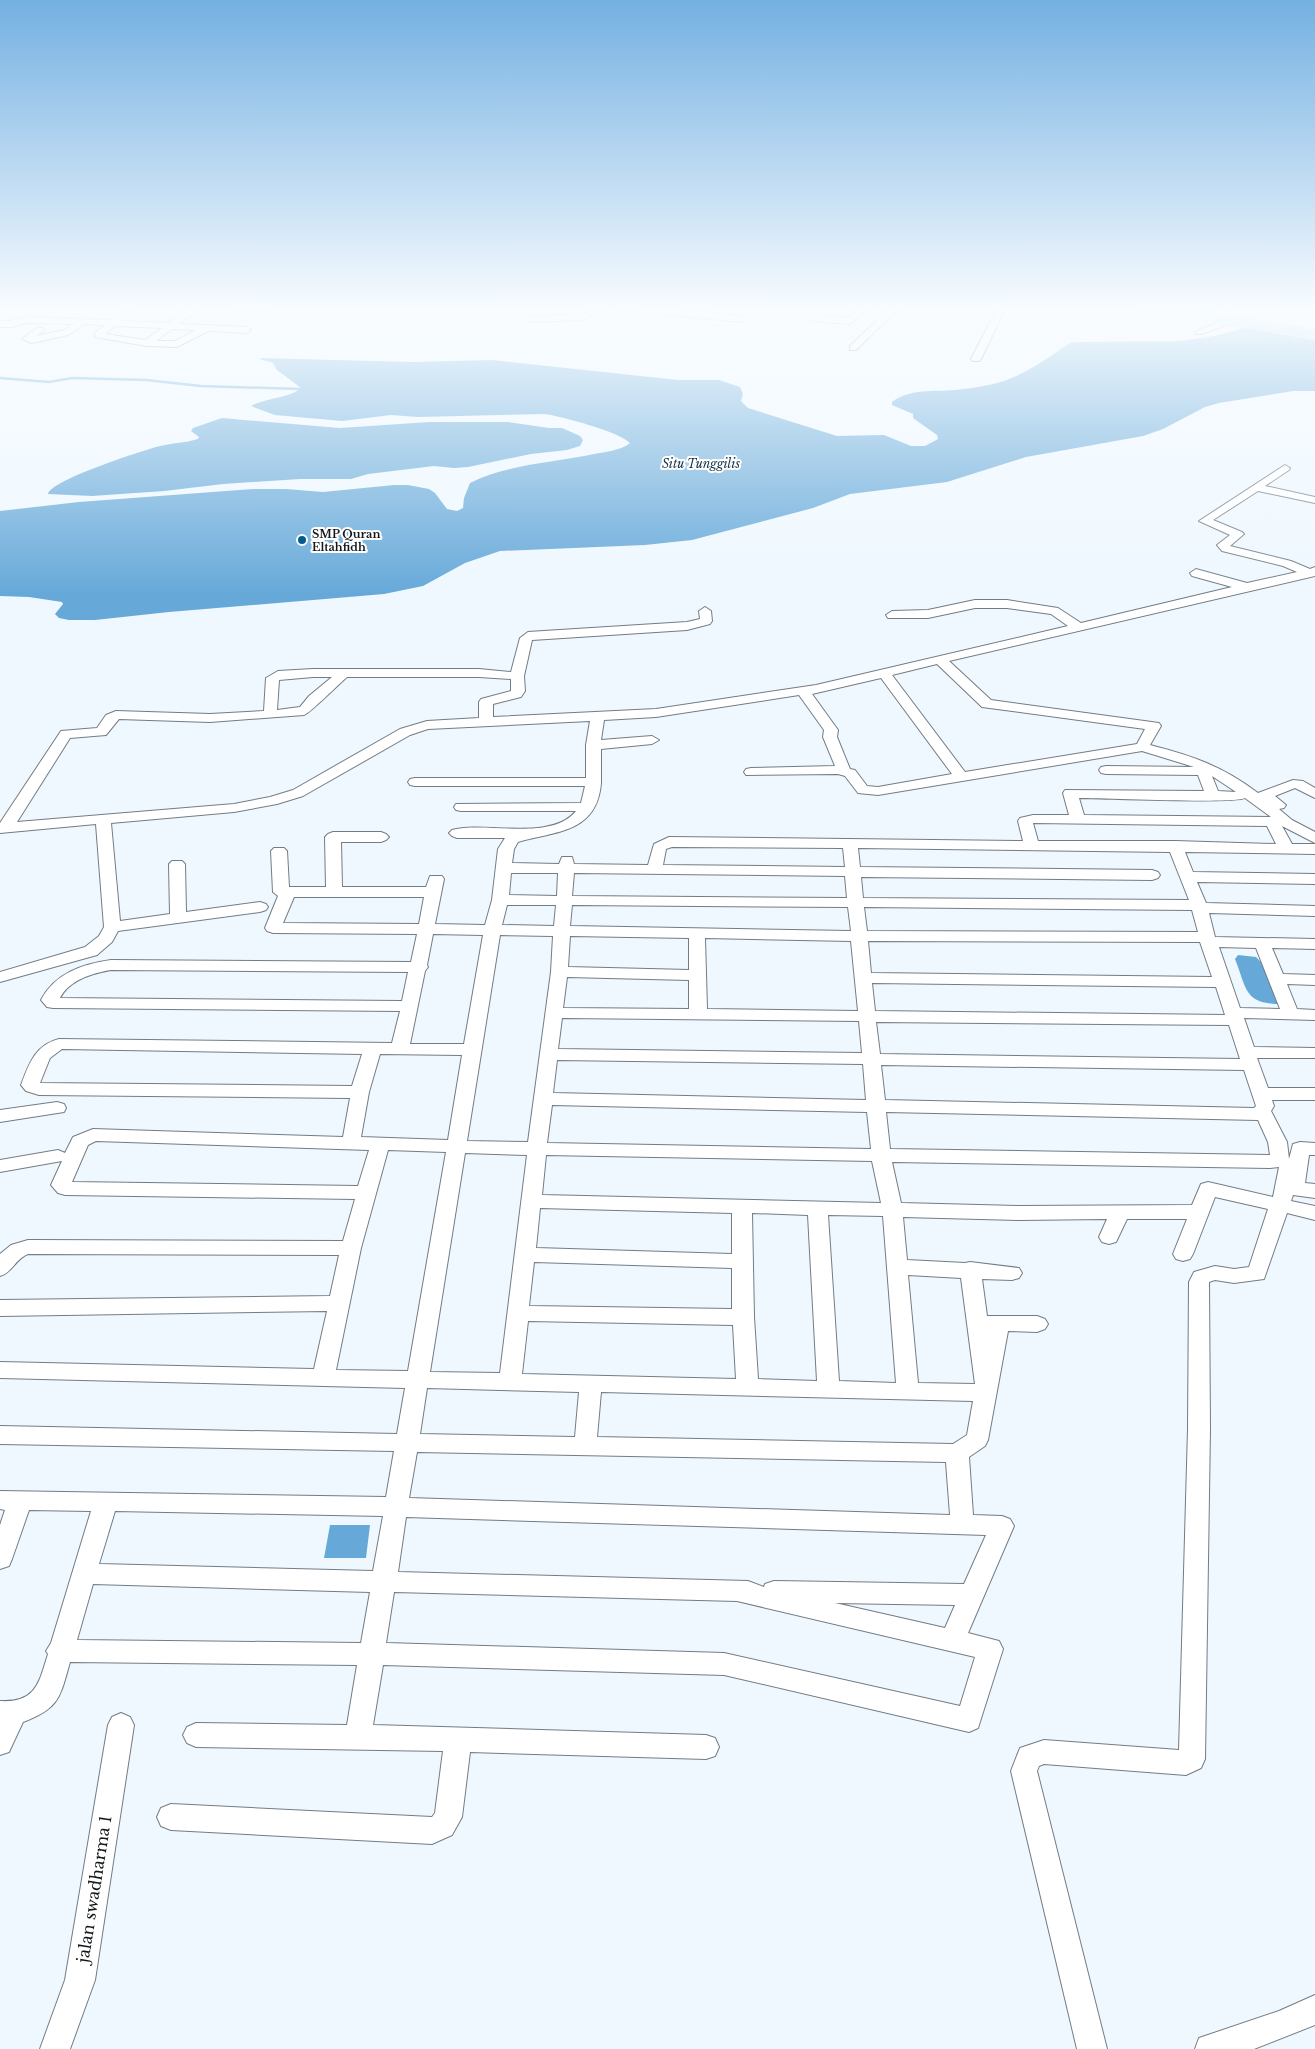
<svg xmlns="http://www.w3.org/2000/svg" width="1315" height="2049" viewBox="0 0 1315 2049" font-family="'Libre Baskerville',serif">
<style>
.water{fill:#66a9d9}
.lines{fill:none;stroke-linecap:round;stroke-linejoin:round}
.stream{stroke:#66a9d9;stroke-width:2.5}
.minor-casing{stroke:#737c84;stroke-width:2}
.primary-casing{stroke:#d5d5d6;stroke-width:3}
.minor{fill:#fff;fill-rule:evenodd}
.primary{fill:#b0d8f5;fill-rule:evenodd}
.poi-dot{fill:#005d8d;stroke:#fff;stroke-width:2}
.labels{text-anchor:middle;dominant-baseline:central;stroke-width:4;stroke-linejoin:round;paint-order:stroke}
.far-poi-label{font-size:11px;font-weight:bold;fill:#14181b;stroke:#fff;text-anchor:start}
.far-water-label{font-size:12px;font-style:italic;fill:#163348;stroke:#fff}
.near-street-label{font-size:16px;fill:#14181b;stroke:#fff}
</style>
<rect width="100%" height="100%" fill="#eff8ff"/>
<path class="water" d="M1252 326 1315 338V391H1293L1219 403 1205 407 1163 429 1143 436 1026 457 947 482 850 494 813 508 692 540 645 545 500 551 465 563 423 586 384 594 169 612 95 620H69L59 618 55 614 63 604 62 602 29 597 0 596V511L79 502 253 489H286L323 492 394 485H408L429 489 435 493 447 509 457 511 463 508 464 498 470 483C504 465 556 462 594 454 605 452 622 450 630 443 620 432 561 416 544 414L418 417 391 415 342 421 275 415 251 406C266 398 293 397 301 388L277 370 273 363 260 359V358L413 362 492 360 678 380H719L740 387 743 394 741 401 748 408 837 436 884 435 911 446H925L938 439 937 435 913 418V414L892 405V402C911 388 933 392 955 390 967 389 980 387 993 384 1023 377 1044 360 1070 343L1076 342 1181 341 1215 336Z
M222 418 340 428 429 422H508L549 428H562L580 436 583 440 580 446 567 450 531 454 468 467 454 468 434 466 368 474 351 479H300L223 484 164 491 92 496 48 494C51 480 139 452 156 447 170 443 185 443 198 439L199 437 191 431 193 428Z
M1238 955 1256 957 1263 964 1281 1004C1244 1004 1247 989 1235 959Z
M330 1525H370L366 1558H324Z"/>
<g class="lines">
<path class="stream" d="M0 378 49 382 72 378 146 380 201 386 300 389"/>
<defs>
<path id="minor" d="M127 307H137L121 321 169 323 191 307H201L179 324 247 327 251 330 247 333 208 331 177 347 147 346 95 337V333L105 325 84 324 68 335 32 343 22 339 37 328H43L44 330 36 336 65 330 73 324 25 323 12 327H0V321H11L24 317 111 320ZM115 326 162 328 145 340 105 334ZM172 329 196 330 175 341H156Z
M233 307H267L268 309C261 314 240 312 233 307Z
M593 307H604L582 320 530 322 526 319 530 316 580 315Z
M618 307H651L741 316 745 319 741 322 622 310Z
M862 307H872L850 324 814 321 810 318 814 315 848 318Z
M891 307H900L856 350H850V346Z
M998 307H1006L981 359 979 361H973L971 359Z
M1221 307H1231L1216 318H1210V314Z
M1233 316 1236 317V321L1202 334H1196L1195 332Z
M1285 465 1290 468 1289 470 1265 486 1315 497V503L1258 491 1213 520 1242 532 1244 534 1230 546 1291 561 1310 569 1315 567V576L949 661 991 700 1159 723 1161 726 1150 745C1193 756 1222 766 1258 793L1293 780 1303 781 1315 788V798L1295 788 1275 796 1286 805 1284 808 1279 809 1292 820 1315 832V843L1282 826 1292 844H1315V854L1185 852 1193 872 1315 874V884L1197 882 1206 903 1315 906V916L1209 913 1215 937 1315 939V949L1272 948 1283 974 1315 975V985L1287 984 1297 1009 1315 1010V1020L1244 1018 1254 1047 1315 1048V1058H1257L1268 1088H1315V1100H1272L1274 1106 1271 1111 1287 1142 1289 1159 1293 1144 1300 1142 1315 1143V1155H1309L1305 1183 1315 1184V1198L1293 1195 1291 1201 1315 1206V1220L1287 1213 1264 1279 1234 1283 1215 1280 1209 1282 1210 1429 1205 1759 1201 1768 1186 1775 1044 1764 1039 1766 1037 1771 1107 2049H1077L1011 1771 1020 1748 1044 1740 1179 1750 1188 1429 1189 1282 1194 1272 1215 1266 1234 1269 1249 1267 1268 1209 1215 1197 1193 1254 1190 1259 1183 1261 1176 1259 1173 1254 1187 1219H1127L1116 1242 1109 1244 1102 1242 1099 1237 1107 1219 1019 1220 903 1217 907 1260 965 1263 970 1262 1019 1268 1022 1273 1019 1278 1012 1280 982 1279 987 1316H1037L1045 1319 1048 1324 1045 1329 1037 1332 1008 1331 988 1440 985 1446 969 1457 973 1515 1002 1516 1010 1519 1014 1526 968 1633 999 1641 1003 1649 978 1728 969 1732 724 1675 383 1665 373 1725 706 1735 715 1738 719 1747 715 1756 706 1759 470 1752 462 1817 452 1835 432 1844 171 1830 161 1826 157 1817 161 1808 171 1804 432 1817 435 1813 443 1751 196 1747 187 1743 183 1735 187 1727 196 1723 347 1725 357 1665 70 1662C60 1697 60 1708 23 1722L9 1752 0 1755V1701C37 1703 39 1682 48 1654L46 1651 51 1643 91 1511 29 1510 12 1559 9 1566 0 1569V1525L5 1510 0 1509V1491L386 1497 394 1451 0 1444V1426L397 1434 405 1388 0 1378V1362L314 1369 327 1311 0 1316V1300L330 1296 339 1255 28 1254C15 1259 12 1273 0 1276V1254L11 1245 28 1240 343 1241 355 1199 65 1195 58 1193 51 1185 62 1161 0 1172V1160L58 1150 65 1153 73 1137 93 1129 343 1137 350 1098 39 1095 26 1091 21 1085C29 1064 35 1045 59 1039L392 1043 400 1011 53 1008 47 1007 41 1000C55 973 83 964 111 960L411 962 417 934 273 933 267 931 265 928 278 896 273 892 271 851 274 848H284L287 851 289 887H326L325 837 328 834 333 832H381L386 834 389 837 386 840 381 842H341L342 887H426L430 876H442L444 879 435 924 485 925 492 900 498 849 505 838H457L452 836 449 833 452 830C486 821 551 842 576 811H461L456 810 454 807 456 804 581 803 585 786H415L410 785 408 782 410 779 415 778H586V745L590 721 428 729 410 735 303 796 277 804 234 812 111 823 120 921 170 914 169 864 172 861H182L185 864 186 912 260 902 266 904 268 907 266 910 260 912 118 931 112 942 97 955 0 982V972L85 947 99 936 104 927 96 824 0 833V823L61 731 97 728 106 715 116 711 210 714 264 711 266 678 278 671 313 669H479L511 672 520 638 528 632 687 622 700 619 699 611 705 607 711 611 712 621 710 624 687 630 532 640 524 676 525 691 521 697 493 704V717L656 709 816 685 1068 626 1051 614 1007 608H975L928 618H888L886 615 892 611 928 610 975 600H1007L1058 608 1081 623 1232 587 1192 576 1190 573 1196 569 1247 583 1297 572 1283 566 1222 551 1217 545 1230 535 1199 521ZM937 664 982 707 1145 729 1137 744 965 772 892 675ZM313 677H332L309 696 300 707 277 710 279 680ZM347 677H479L511 679V691L481 699 479 702V718L427 721 400 729 293 790 270 797 234 804 17 822 70 738 106 735 119 719 210 722 304 715C309 714 340 683 347 677ZM881 678 952 774 878 787 867 786 855 770 850 769 837 737 838 730 812 694ZM799 695 824 730 823 737 835 766 751 768 746 769 744 772 746 775 838 774 845 776 858 793 878 795 1142 751 1194 767 1106 766 1101 767 1099 770 1101 773 1106 774 1198 775 1204 791 1065 790 1063 793 1069 815H1033L1020 818 1018 821 1023 841 669 837 654 844 648 865 574 864 572 857H562L559 864 512 863 514 849 518 842C556 831 597 833 601 783 601 772 601 760 601 749L652 744 659 740 652 736 601 740 604 720 656 717ZM1212 776 1236 792 1218 791ZM1079 798C1102 798 1235 804 1245 798L1271 817 1084 815ZM1033 823 1267 826 1276 844 1175 841H1038ZM672 847 843 848 845 867 663 865 666 849ZM858 848 1170 852 1189 900 863 898 861 877 1152 880 1158 878 1160 875 1158 872 1152 870 860 867ZM511 873H558L557 896 509 895ZM574 873 845 876 847 898 572 896ZM294 897H424L419 924 283 923ZM507 905H556L554 926 502 925ZM572 905 848 907 851 931 570 926ZM864 907 1192 910 1198 932 867 931ZM433 934 483 935 464 1044H410L425 971 428 967 427 965ZM500 935 553 936 551 972 528 1142 467 1141ZM570 936 689 938V970L568 967ZM705 938 851 941 858 1011 707 1009ZM868 941 1200 942 1212 977 871 973ZM1219 947 1256 948 1280 1009 1240 1008ZM111 970 408 972 402 1001 60 998C69 980 93 973 111 970ZM567 977 689 980V1009L563 1008ZM872 983 1216 987 1225 1015 875 1011ZM562 1018 859 1021 862 1053 558 1049ZM876 1022 1229 1025 1240 1059 880 1054ZM62 1049 362 1054 352 1086 40 1083 50 1058ZM380 1054 462 1055 448 1140 361 1137 369 1092ZM557 1060 863 1064 866 1100 553 1093ZM881 1065 1244 1070 1256 1106 1254 1108 885 1100ZM552 1105 867 1112 871 1149 547 1143ZM886 1112 1258 1120 1268 1142 1270 1155 890 1149ZM96 1141 369 1150 358 1186 72 1182 88 1145ZM388 1150 446 1152 408 1371 336 1370 361 1248ZM465 1153 527 1155 500 1373 430 1372ZM546 1155 872 1161 881 1203 542 1195ZM892 1162 1270 1168 1279 1167 1273 1197 1208 1182 1201 1184 1192 1205 1019 1206 901 1203ZM540 1208 732 1213V1254L536 1248ZM752 1213 808 1215 817 1381 758 1379 754 1317ZM828 1215 883 1216 896 1383 839 1381ZM534 1262 732 1268V1309L529 1306ZM908 1275 961 1278 975 1384 918 1383ZM528 1321 733 1325 736 1379 522 1374ZM427 1388 579 1392 575 1437 420 1434ZM601 1392 973 1401 967 1435 953 1444 597 1437ZM417 1452 946 1462 950 1515 409 1498ZM115 1511 383 1516 373 1571 99 1564ZM406 1517 986 1535 964 1584 774 1581 765 1584 764 1587 748 1581 398 1572ZM93 1584 370 1592 361 1643 77 1640ZM394 1592 737 1601 975 1657 960 1706 724 1653 386 1643ZM835 1603 955 1605 945 1628Z
M57 1102 64 1104 66 1108 64 1112 0 1122V1110Z
M121 1713 130 1717 134 1725 95 1980 70 2049H40L65 1980 108 1725 112 1717Z
M1315 1995V2025L1254 2049H1195L1199 2038 1279 2011Z"/>
<path id="primary" d="M1138 307H1183L1315 331V339L1182 315 1144 311Z"/>
</defs>
<use href="#minor" class="minor-casing"/>
<use href="#primary" class="primary-casing"/>
<use href="#minor" class="minor"/>
<use href="#primary" class="primary"/>
</g>
<linearGradient id="sky" x2="0" y2="1"><stop stop-color="#74b0e2"/><stop offset="0.52" stop-color="#f8fcff"/><stop offset="1" stop-color="#f8fcff" stop-opacity="0"/></linearGradient>
<rect width="1315" height="594" fill="url(#sky)"/>
<circle class="poi-dot" cx="302" cy="540" r="5"/>
<g class="labels">
<g class="far-poi-label">
<text x="312" y="534">SMP Quran<tspan x="312" dy="13">Eltahfidh</tspan></text>
</g>
<g class="far-water-label">
<text x="701" y="463">Situ Tunggilis</text>
</g>
<g class="near-street-label">
<text transform="translate(94 1889) rotate(-81)">jalan swadharma 1</text>
</g>
</g>
</svg>
